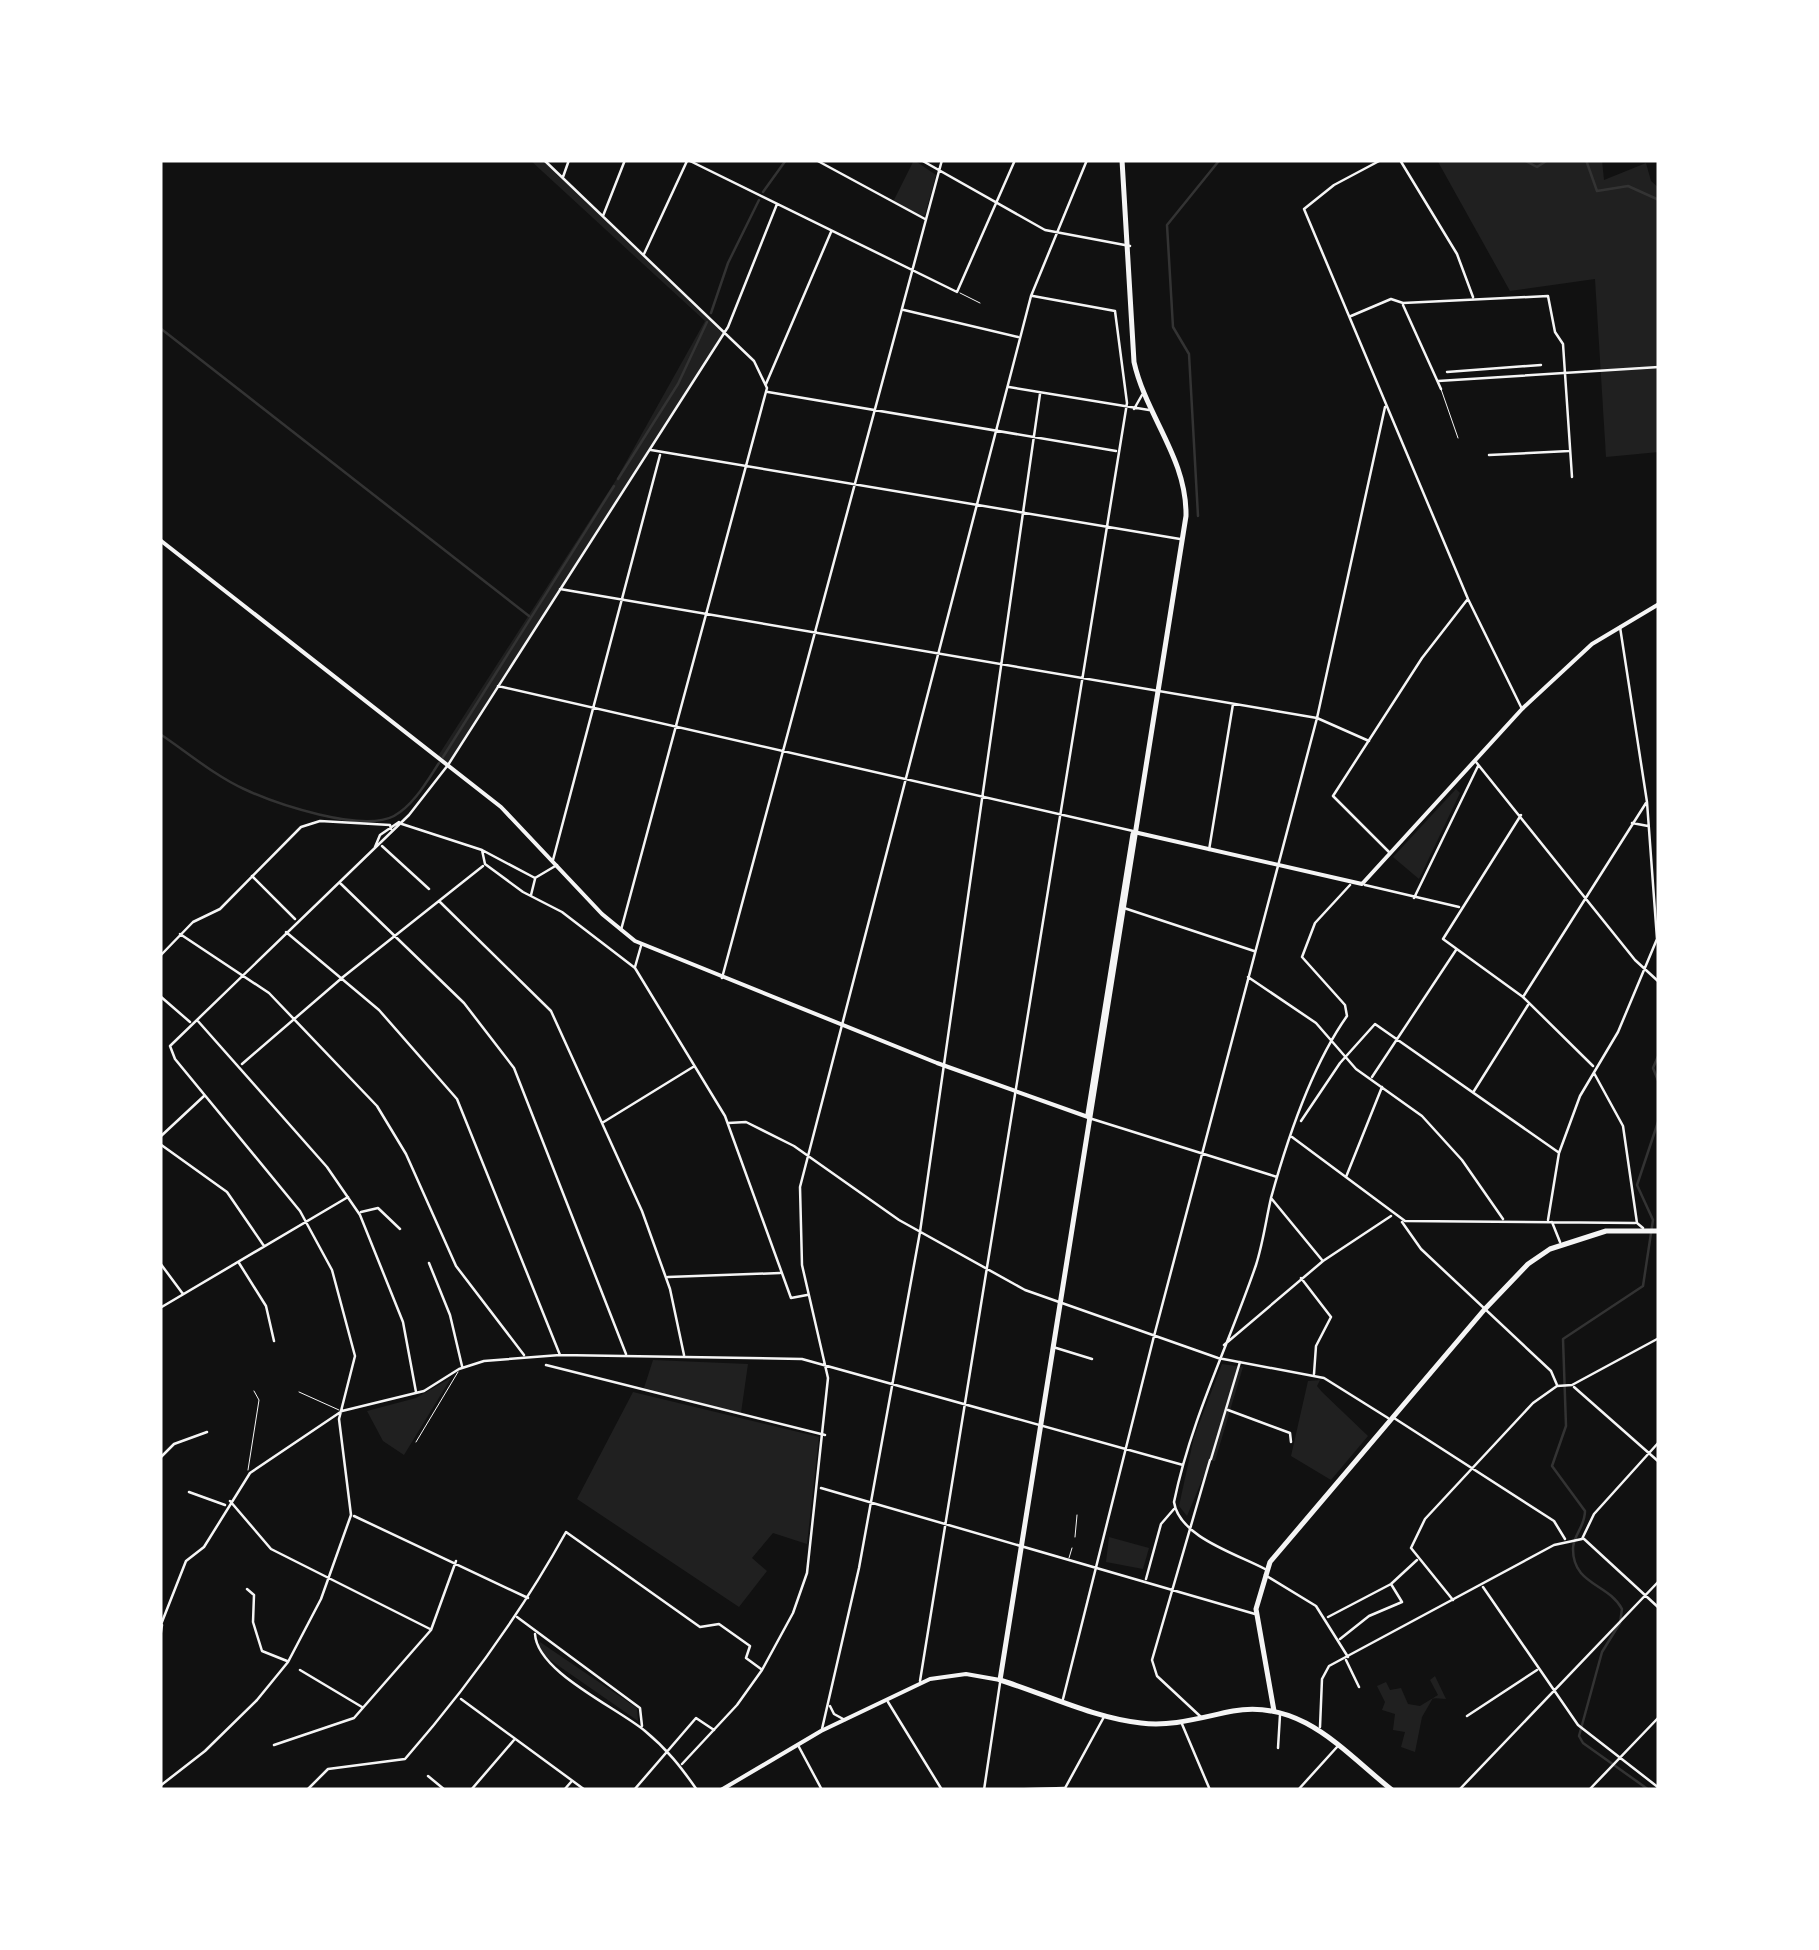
<svg xmlns="http://www.w3.org/2000/svg" width="1819" height="1950" viewBox="0 0 1819 1950" font-family="Commissioner,sans-serif">
<style>
.green{fill:#202020}
.lines{fill:none;stroke-linecap:round;stroke-linejoin:round}
.stream{stroke:#333;stroke-width:2.5}
.service{stroke:#f5f5f5;stroke-width:1}
.pedestrian{stroke:#f5f5f5;stroke-width:2.5}
.minor{stroke:#f5f5f5;stroke-width:2.5}
.tertiary{stroke:#f5f5f5;stroke-width:4}
.secondary{stroke:#f5f5f5;stroke-width:5}
.primary{stroke:#f5f5f5;stroke-width:5}
</style>
<rect width="100%" height="100%" fill="#111"/>
<path class="green" d="M530 160H543L724 332 448 763 438 756 616 480 705 321Z
M914 160 936 175 925 215 921 216 893 202Z
M1437 160H1602L1604 180 1646 163 1651 181 1659 188V452L1606 457 1595 279 1510 291Z
M1456 789 1460 793 1419 879 1393 857Z
M653 1360 748 1364 741 1413 644 1388Z
M1222 1364 1243 1367 1215 1461H1210L1187 1516 1179 1506 1194 1437Z
M451 1378 404 1455 383 1441 367 1411 416 1398Z
M1320 1380 1317 1386 1322 1392 1368 1436 1331 1480 1291 1456 1308 1381Z
M633 1392 819 1437 807 1544 773 1533 752 1558 767 1571 739 1607 577 1499Z
M1109 1537 1149 1548 1143 1569 1106 1562Z
M540 1642 637 1708 638 1721 543 1655 538 1647Z
M1435 1676 1446 1699 1433 1698 1422 1717 1415 1752 1401 1747 1405 1732 1393 1730 1395 1714 1382 1710 1385 1702 1377 1686 1386 1682 1390 1690 1401 1688 1408 1704 1420 1706 1438 1695 1430 1680Z"/>
<g class="lines">
<path class="stream" d="M1524 160 1537 167 1548 160
M1586 160 1597 191 1628 186 1659 200
M763 192 786 160
M711 313 728 263 759 200
M160 328 529 616
M618 479 678 384 707 322
M1198 516 1189 354 1173 327 1167 225 1218 162
M160 734C187 752 215 776 244 789 276 804 362 833 394 816 414 805 427 781 439 763
M443 757 614 486
M1659 1054 1653 1068 1659 1083
M1649 1790 1583 1743 1579 1736 1602 1652 1620 1623 1622 1609C1608 1583 1573 1585 1573 1549 1573 1535 1585 1527 1585 1511L1552 1466 1566 1426 1563 1339 1643 1286 1653 1220 1637 1185 1659 1119"/>
<path class="service" d="M960 293 980 303
M1441 389 1458 438
M299 1392 339 1410
M416 1442 458 1372
M248 1470 259 1400 254 1391
M1075 1537 1077 1515
M1069 1558 1072 1548"/>
<path class="pedestrian" d="M546 1365 825 1435
M1228 1410 1290 1433 1291 1442
M1211 1459 1240 1362
M1265 1575 1316 1606 1348 1657
M1328 1617 1391 1584 1417 1560
M1340 1639 1369 1616 1402 1602 1391 1584"/>
<path class="minor" d="M544 160 754 361 767 388 621 930
M688 160 957 292 1015 160
M816 160 925 219
M921 160 1045 230 1130 246
M1381 160 1334 185 1304 209 1468 599 1522 709
M1400 160 1457 254 1473 297
M563 177 569 160
M603 216 625 160
M644 254 687 161
M1403 305 1441 389
M904 310 1018 337
M1351 316 1391 299 1403 303 1548 296 1555 332 1563 344 1572 477
M1447 372 1541 365
M1438 381 1659 367
M766 384 831 232
M1009 387 1149 410
M768 392 1116 451
M1134 409 1142 395
M651 450 1180 539
M1489 455 1569 451
M560 589 1317 718 1369 741
M498 686 1133 831
M1476 762 1635 960 1659 982
M1521 815 1443 939 1523 997 1593 1066
M1632 823 1648 826
M402 824 482 850 535 878 557 865
M382 846 429 889
M375 847 380 835 399 822
M482 850 485 864 523 892 562 912 635 968 725 1116 791 1298 807 1295
M1209 850 1233 704
M1389 852 1333 796 1422 658 1467 600
M553 860 660 455
M252 876 295 919
M340 883 464 1003 514 1068 626 1354
M1365 885 1459 907
M531 895 535 879
M1414 898 1478 766
M439 901 551 1011 642 1211 670 1289 684 1355
M1124 908 1254 951
M286 932 379 1010 457 1099 560 1355
M180 934 269 993 377 1106 406 1154 456 1266 524 1355
M160 956 193 922 220 909 301 827 320 821 390 825 391 829
M635 967 641 946
M1248 977 1316 1023 1356 1069 1422 1116 1462 1160 1503 1219
M722 978 942 160
M160 996 190 1022
M1523 997 1646 803
M197 1020 327 1167 360 1215 403 1322 416 1392
M242 1064 343 977 483 866
M1594 1073 1623 1126 1637 1223 1643 1228
M1372 1077 1456 950
M1474 1091 1528 1005
M1089 1118 1277 1177
M1301 1121 1340 1063 1375 1024 1558 1152
M602 1123 693 1067
M728 1123 746 1122 794 1146 899 1220 1025 1290 1218 1358 1324 1378 1388 1418
M160 1137 204 1096
M1292 1137 1405 1221 1635 1223
M160 1144 227 1192 264 1246
M1346 1177 1382 1087
M1271 1198 1322 1260
M361 1212 378 1208 400 1229
M1548 1220 1559 1153 1580 1096 1618 1032 1657 939 1647 802 1620 627
M1402 1222 1421 1249 1551 1371 1557 1385
M1552 1222 1560 1242
M160 1263 183 1294
M239 1263 266 1306 274 1341
M429 1263 450 1315 462 1366
M668 1277 780 1273
M1301 1278 1331 1317 1316 1346 1314 1374
M160 1308 348 1197
M1224 1345 1323 1261 1391 1216
M1053 1347 1092 1359
M1574 1387 1659 1462
M1394 1418 1554 1521 1565 1539
M160 1458 174 1444 207 1432
M821 1488 1255 1614
M189 1492 225 1505
M230 1501 271 1549 430 1629
M354 1516 528 1598
M1583 1538 1659 1608
M1265 1569C1237 1554 1179 1537 1174 1502 1191 1419 1229 1344 1256 1265 1263 1243 1266 1220 1271 1198 1287 1140 1313 1064 1347 1016L1345 1005 1302 957 1315 923 1350 885
M1146 1579 1161 1524 1174 1509
M1483 1587 1578 1725 1659 1788
M247 1589 254 1595 253 1622 262 1651 287 1661
M1453 1600 1411 1548 1425 1519 1533 1403 1557 1386 1572 1385 1659 1338
M517 1617 640 1708 642 1726
M160 1627 186 1561 204 1547 250 1473 342 1411 424 1391 459 1369 484 1361 560 1355 802 1359 1183 1465
M535 1634C537 1672 616 1707 645 1731 667 1749 681 1767 697 1790
M160 1638 162 1625
M1346 1660 1359 1687
M300 1670 362 1707
M920 1681 1127 403 1115 311 1033 296
M461 1699 585 1790
M1063 1699 1153 1340 1317 718 1385 407
M888 1702 942 1790
M830 1706 834 1714 845 1720
M1467 1716 1537 1670
M1201 1717 1157 1676 1152 1660 1210 1460
M1182 1724 1210 1790
M1320 1727 1322 1679 1329 1666 1554 1545 1582 1539 1594 1514 1659 1442
M822 1729 859 1568 920 1232 1040 394
M274 1745 354 1718 431 1630 456 1561
M799 1747 822 1790
M1278 1748 1280 1715
M682 1764 737 1705 762 1670 793 1613 807 1573 828 1378 802 1265 800 1187 1031 296 1087 160
M428 1776 445 1790
M160 1786 205 1751 257 1700 288 1662 321 1599 351 1515 339 1419 355 1356 332 1270 300 1211 175 1059 170 1046 409 815 448 765 728 327 777 204
M307 1790 328 1769 405 1759C467 1688 520 1615 566 1532L700 1627 719 1624 750 1646 746 1658 761 1669
M471 1790 514 1740
M564 1790 571 1782
M634 1790 696 1718 714 1730
M984 1790 1000 1683
M1002 1790 1064 1788
M1064 1790 1105 1715
M1298 1790 1337 1747
M1459 1790 1659 1581
M1589 1790 1659 1717"/>
<path class="tertiary" d="M160 540 501 807 602 914 635 941 937 1063 1088 1117
M1134 832 1362 884 1522 709 1592 644 1659 604
M721 1790 821 1731 930 1679 966 1674 1000 1680"/>
<path class="secondary" d="M1274 1711 1256 1609 1270 1562 1484 1310 1528 1264 1550 1249 1606 1231H1659"/>
<path class="primary" d="M1122 160 1134 362C1146 416 1187 458 1186 516L1000 1680C1045 1694 1094 1718 1141 1723 1173 1727 1202 1717 1233 1711 1302 1699 1343 1751 1392 1790
M1088 1114 1133 834"/>
</g>
<rect width="1819" height="1950" fill="none" stroke="#ffffff" stroke-width="325"/>
</svg>
